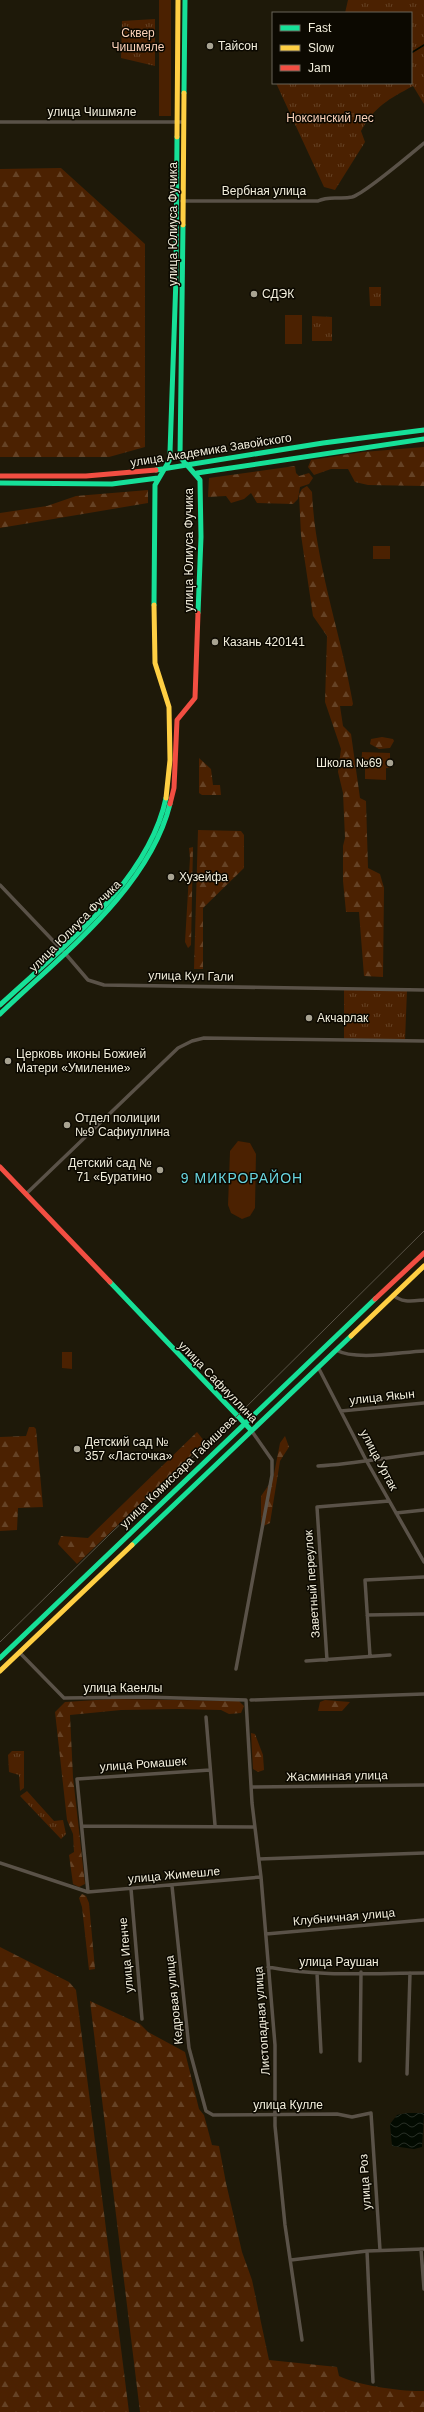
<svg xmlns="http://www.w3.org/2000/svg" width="424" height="2412" viewBox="0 0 424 2412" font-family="Arial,sans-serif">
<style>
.grass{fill:#4b2101}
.forest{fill:url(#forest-firs)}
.park{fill:url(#park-tufts)}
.water{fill:url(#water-waves)}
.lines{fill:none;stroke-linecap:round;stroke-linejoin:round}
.stream{stroke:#030b01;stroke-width:1.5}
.street{stroke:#5a5248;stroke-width:3.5}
.fast{stroke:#16e098;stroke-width:5}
.slow{stroke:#ffcf43;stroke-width:5}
.jam{stroke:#f24e42;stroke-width:5}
.tram{stroke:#585246;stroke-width:1}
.poi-dot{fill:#a8a392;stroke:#0c0901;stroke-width:1.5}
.labels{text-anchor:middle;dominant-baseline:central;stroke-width:3;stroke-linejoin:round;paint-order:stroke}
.park-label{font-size:12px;fill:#fbd1b9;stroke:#0c0901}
.poi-label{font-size:12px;fill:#f2eedc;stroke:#0c0901;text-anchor:start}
.street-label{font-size:12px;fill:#f2eedc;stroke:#0c0901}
.quarter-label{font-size:14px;letter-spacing:1px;fill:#69d5df;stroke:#0c0901}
</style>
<defs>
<pattern id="forest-firs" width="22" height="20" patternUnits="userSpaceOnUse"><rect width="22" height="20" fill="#4b2101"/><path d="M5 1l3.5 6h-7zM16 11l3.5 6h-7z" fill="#654225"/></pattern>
<pattern id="park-tufts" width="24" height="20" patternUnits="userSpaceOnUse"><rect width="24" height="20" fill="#4b2101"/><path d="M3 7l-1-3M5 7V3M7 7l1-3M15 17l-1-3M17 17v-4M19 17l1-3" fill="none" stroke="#654225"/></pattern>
<pattern id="water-waves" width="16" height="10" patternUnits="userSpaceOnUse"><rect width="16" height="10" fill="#030b01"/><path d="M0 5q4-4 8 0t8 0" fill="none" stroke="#282f25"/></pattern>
</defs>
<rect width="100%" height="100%" fill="#1e1909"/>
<path class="grass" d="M159 0H171V116H159Z
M285 315H302V344H285Z
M373 546H390V559H373Z
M362 752 390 753V768H386V780L365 779V767H361Z
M238 1141 250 1143 256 1154 255 1208 250 1216 242 1219 231 1213 228 1205 230 1151Z
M62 1352H72V1369L62 1368Z"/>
<path class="forest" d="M61 168 145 244V447L109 457H0V169Z
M424 447V486L368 485 355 482 348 469H331L314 475 308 467 311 460 363 452Z
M295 466 296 473 299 476 309 473 313 478 309 484 300 487 298 499 293 504 257 503 251 493 244 499 231 503 226 496 208 497 209 478Z
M307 486 312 492C315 564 341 633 353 704L352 706H340L343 726 351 734 360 798 366 801 368 868 380 874 384 888 383 977 364 976 359 912H346L343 881V846L345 838 343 793 338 772 341 749 325 702 327 636 313 616 301 535 299 494 302 489Z
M148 490V503L0 528V513L47 506 76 496Z
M382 737 393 739 394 741 390 748 379 749 370 744 371 739Z
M199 758 211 769 213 785H220L221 795H202L199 793Z
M198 830 241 831 244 835V868L203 908V969H194Z
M193 847 191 945 188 948 185 942 190 858 189 848Z
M29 1427H34L36 1429 43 1507 18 1508 17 1530 0 1531V1437L26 1436Z
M197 1432 205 1442 77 1564 58 1544 61 1536 88 1538Z
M285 1436 289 1447 280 1461 270 1523 261 1527V1496L273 1479 280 1443Z
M112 1699 239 1701 244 1706 241 1713 229 1714 221 1710 178 1709 121 1710 70 1715 73 1777 85 1884 79 1887 73 1884 69 1855 74 1852 73 1834 67 1820 55 1712 65 1702Z
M325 1700 350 1702 342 1711H318L320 1702Z
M251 1733 255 1734 263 1755 264 1770 258 1772 253 1769Z
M82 1894 86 1896 89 1903 95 1969 89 1970 82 1907 79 1898Z
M0 1947 69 1982 76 1990 129 2412H0Z
M90 2001 140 2024 148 2032 185 2052 199 2109 204 2115 212 2145 219 2146 226 2183 242 2252 252 2280 269 2360 337 2367 339 2376C356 2385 404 2392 424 2391V2412H140Z"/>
<path class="park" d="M348 0H424V104L413 86C389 99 375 106 361 131L365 142 335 190 324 187 276 83H411V13H345Z
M155 19V66L121 58 122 21Z
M369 287H381V306H370Z
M312 316 332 317V341H312Z
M344 989 407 990 405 1041 344 1040Z
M12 1751H24V1788L20 1791 19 1775 9 1772 8 1755Z
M27 1791 54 1821 63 1820 66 1834 61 1839 20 1796Z"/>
<path class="water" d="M406 2113H424L422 2147 414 2149 392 2146 390 2124 397 2115Z"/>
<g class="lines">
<path class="stream" d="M411 53 424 45"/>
<path class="street" d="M0 122H184
M182 201H318C330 195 340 200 352 197 365 193 412 153 424 143
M0 885 60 948
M64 952 88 980 104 985 424 990
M26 1194 178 1048 192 1041 204 1038 424 1041
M393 1295C402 1303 412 1301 424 1300
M336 1350C356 1361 400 1352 424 1351
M318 1367 366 1460 424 1562
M341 1411 424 1403
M318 1466C354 1464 388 1457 424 1453
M396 1513 424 1510
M367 1615 424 1614
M20 1653 64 1698 145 1697 246 1700 252 1803 261 1877 275 2045V2126L285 2225 302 2340
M370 1656 365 1580 424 1577
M327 1660 317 1507 389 1501
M306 1661 390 1655
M236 1669 272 1475V1460L251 1430
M251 1700 424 1694
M206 1717 215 1825
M251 1787 424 1785
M82 1826 255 1827
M259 1859 424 1853
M0 1863 88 1892 261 1877
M172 1886 189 2048 206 2111 213 2115 337 2114 352 2117 371 2113 380 2250
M131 1889 142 2019
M88 1892 77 1779 210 1770
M266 1934 424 1920
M268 1967C319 1977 373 1973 424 1973
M317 1973 321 2052
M360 2061 361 1972
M407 2074 410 1973
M421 2249 424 2289
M367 2251 373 2382
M291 2260 367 2251 424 2249"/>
<path class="fast" d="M184 93 185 0
M183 225 180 457 200 480 201 537 198 613
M156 470 323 443 424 430
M197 473 424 439
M0 483 112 484 158 478
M154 605 155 485 169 461 170 452 176 278 177 137
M0 1005C60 949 148 883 166 798
M0 1014C61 955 149 889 170 804
M110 1282 251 1430
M132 1545 351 1336
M0 1658 375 1299"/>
<path class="slow" d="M177 137 178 0
M183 225 184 93
M154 605 155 663 169 707 170 760 166 798
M351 1336 424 1266
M0 1671 132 1545"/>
<path class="jam" d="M0 476H86L156 470
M170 804 174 788 177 720 195 698 198 613
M0 1167 110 1282
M375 1299 424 1253"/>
<path class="tram" d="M0 1642 112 1532 237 1416 424 1231"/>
</g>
<g class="poi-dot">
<circle cx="210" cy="46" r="4"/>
<circle cx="254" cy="294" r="4"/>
<circle cx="215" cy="642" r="4"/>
<circle cx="390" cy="763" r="4"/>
<circle cx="171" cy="877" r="4"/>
<circle cx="309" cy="1018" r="4"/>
<circle cx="8" cy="1061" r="4"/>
<circle cx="67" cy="1125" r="4"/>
<circle cx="160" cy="1170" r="4"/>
<circle cx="77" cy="1449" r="4"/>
</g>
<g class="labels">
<g class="park-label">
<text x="138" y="33">Сквер<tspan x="138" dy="14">Чишмяле</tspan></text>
<text x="330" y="118">Ноксинский лес</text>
</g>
<g class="poi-label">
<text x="218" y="46">Тайсон</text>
<text x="262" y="294">СДЭК</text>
<text x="223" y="642">Казань 420141</text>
<text x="382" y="763" text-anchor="end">Школа №69</text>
<text x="179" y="877">Хузейфа</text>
<text x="317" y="1018">Акчарлак</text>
<text x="16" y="1054">Церковь иконы Божией<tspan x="16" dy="14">Матери «Умиление»</tspan></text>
<text x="75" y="1118">Отдел полиции<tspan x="75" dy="14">№9 Сафиуллина</tspan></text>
<text x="152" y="1163" text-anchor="end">Детский сад №<tspan x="152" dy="14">71 «Буратино</tspan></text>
<text x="85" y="1442">Детский сад №<tspan x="85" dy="14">357 «Ласточка»</tspan></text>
</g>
<g class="street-label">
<text x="92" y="112">улица Чишмяле</text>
<text x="264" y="191">Вербная улица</text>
<text transform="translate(173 224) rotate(-90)">улица Юлиуса Фучика</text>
<text transform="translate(211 450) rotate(-9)">улица Академика Завойского</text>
<text transform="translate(189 550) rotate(-90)">улица Юлиуса Фучика</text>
<text transform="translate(75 926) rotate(-45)">улица Юлиуса Фучика</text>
<text transform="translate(191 976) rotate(1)">улица Кул Гали</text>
<text transform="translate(218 1382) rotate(46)">улица Сафиуллина</text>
<text transform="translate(382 1397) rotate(-6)">улица Якын</text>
<text transform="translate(379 1460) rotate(62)">улица Уртак</text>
<text transform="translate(178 1472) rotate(-44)">улица Комиссара Габишева</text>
<text transform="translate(312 1584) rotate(-94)">Заветный переулок</text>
<text x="123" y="1688">улица Каенлы</text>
<text transform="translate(143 1764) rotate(-4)">улица Ромашек</text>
<text transform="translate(337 1776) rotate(-1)">Жасминная улица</text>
<text transform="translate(174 1875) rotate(-5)">улица Жимешле</text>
<text transform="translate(344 1917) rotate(-5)">Клубничная улица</text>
<text transform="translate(126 1955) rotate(-95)">улица Игенче</text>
<text x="339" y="1962">улица Раушан</text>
<text transform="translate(174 2000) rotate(-96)">Кедровая улица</text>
<text transform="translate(262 2021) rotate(-94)">Листопадная улица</text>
<text x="288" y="2105">улица Кулле</text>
<text transform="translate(365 2182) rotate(-94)">улица Роз</text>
</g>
<g class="quarter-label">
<text x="242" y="1178">9 МИКРОРАЙОН</text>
</g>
</g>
<rect x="272" y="12" width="140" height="72" fill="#0c0901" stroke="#686559"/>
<rect x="280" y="25" width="20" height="6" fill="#16e098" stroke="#686559"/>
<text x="308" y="32" font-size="12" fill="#f2eedc">Fast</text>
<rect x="280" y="45" width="20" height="6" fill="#ffcf43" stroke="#686559"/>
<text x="308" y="52" font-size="12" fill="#f2eedc">Slow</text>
<rect x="280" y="65" width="20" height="6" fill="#f24e42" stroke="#686559"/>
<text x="308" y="72" font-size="12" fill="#f2eedc">Jam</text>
</svg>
